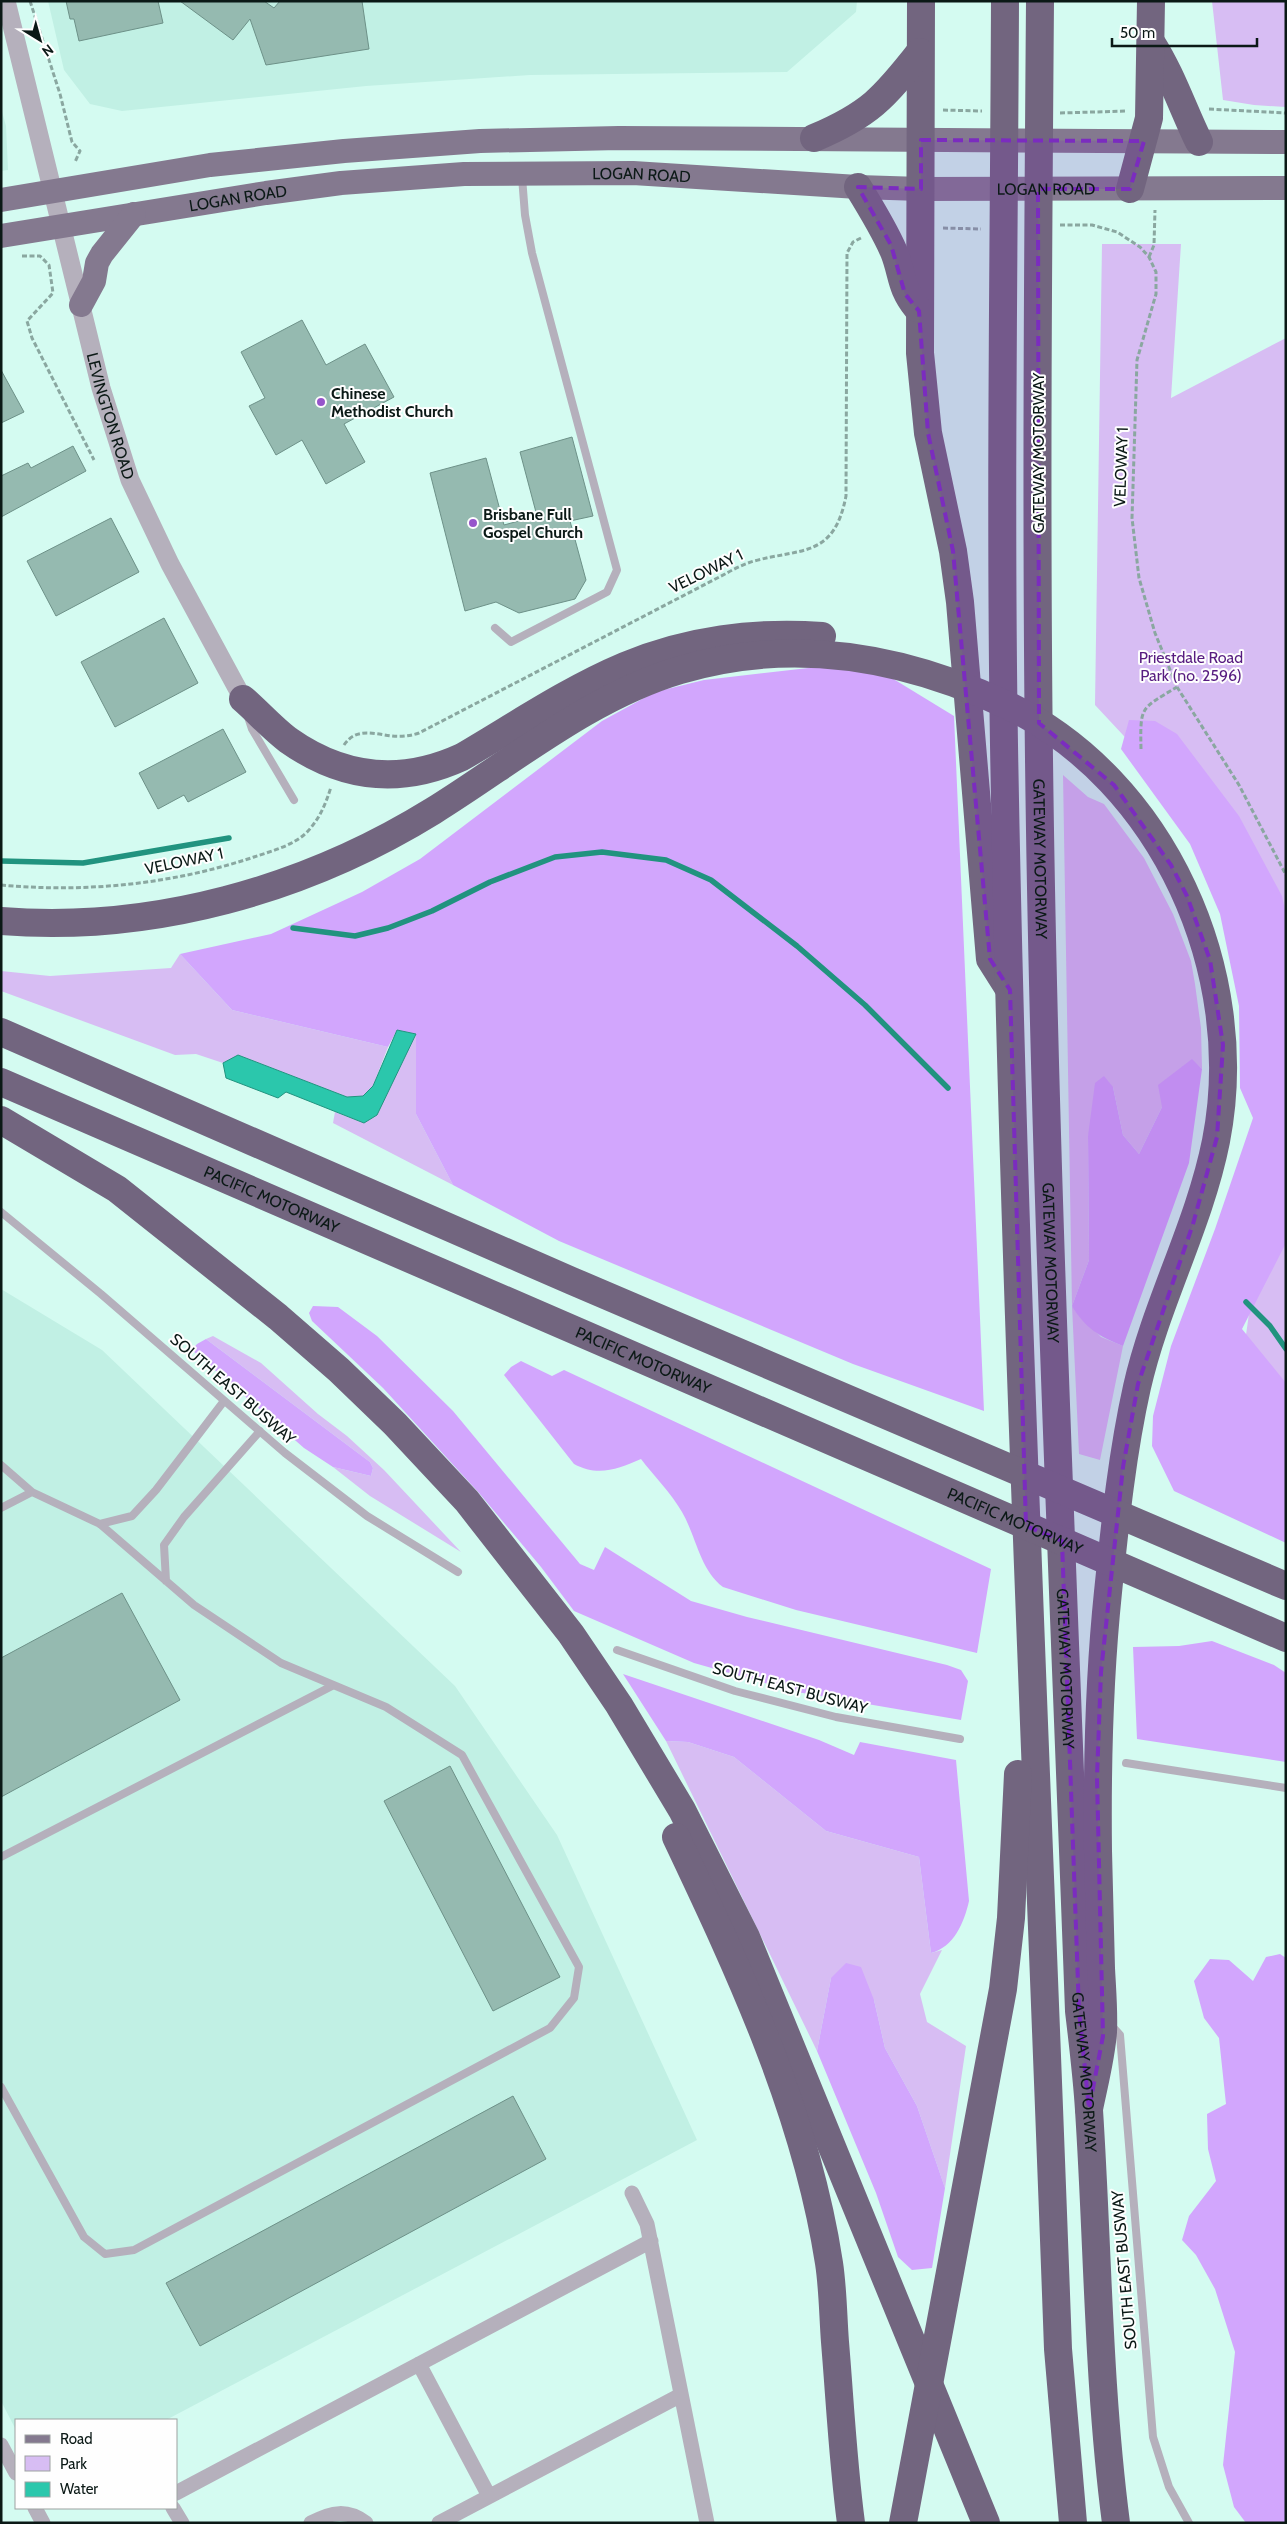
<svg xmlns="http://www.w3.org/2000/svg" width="1287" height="2524" viewBox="0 0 1287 2524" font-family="Cabin,sans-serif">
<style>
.built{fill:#c1f0e4}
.green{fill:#d7bdf3}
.forest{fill:#d2a6fd}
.water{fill:#2bc7ac;stroke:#21937f}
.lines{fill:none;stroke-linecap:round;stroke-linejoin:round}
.stream{stroke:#21937f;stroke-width:5.5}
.building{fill:#95bab0;stroke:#6d9188}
.path{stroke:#8aa7a0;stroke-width:3;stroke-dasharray:5 2.5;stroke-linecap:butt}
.service{stroke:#b5b0bc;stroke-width:8}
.minor{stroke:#b5b0bc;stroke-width:15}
.tertiary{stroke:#b5b0bc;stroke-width:19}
.primary{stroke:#84798f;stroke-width:24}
.motorway{stroke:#72657f;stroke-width:28}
.marked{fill:#7b2cbf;fill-opacity:0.2;stroke:#7b2cbf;stroke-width:4;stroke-dasharray:10 6;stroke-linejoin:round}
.poi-dot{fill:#9655cb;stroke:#fefefe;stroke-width:2}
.labels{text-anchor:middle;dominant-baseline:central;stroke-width:4;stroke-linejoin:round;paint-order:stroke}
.street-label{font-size:16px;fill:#0b1916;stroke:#fefefe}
.poi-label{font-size:16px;font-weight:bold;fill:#0b1916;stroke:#fefefe;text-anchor:start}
.park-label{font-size:16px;fill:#571c80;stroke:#fefefe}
</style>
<rect width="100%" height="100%" fill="#d4fbf1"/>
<path class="built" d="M48 1H857L856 12 787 72 530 75 366 86 122 111 90 104 64 70Z
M1 108 6 126 8 170 1 171Z
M1 1289 102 1350 455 1686 557 1835 697 2140 166 2420H16V2430L1 2401Z"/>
<path class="green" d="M1212 1H1286V107L1254 105 1223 100Z
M1102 244H1181L1171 398 1286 338V1398L1245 1342 1276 1123 1275 1004 1179 795 1095 705Z
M1063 775 1088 797 1104 804 1144 858 1173 914 1191 961 1195 984 1201 1028 1202 1069 1192 1060 1162 1107 1139 1154 1123 1135 1113 1087 1088 1136 1089 1260 1072 1306 1101 1337 1123 1346 1100 1460 1079 1454 1072 1306Z
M180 954 232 1010 388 1047 373 1086 363 1096 347 1097 238 1055 223 1063 196 1054 175 1055 1 991V971L50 976 171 968Z
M416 1034V1114L453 1185 333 1123 335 1112 364 1123 377 1115Z
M213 1336 261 1363 318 1414 347 1436 384 1470 461 1552 370 1496 333 1467 371 1476 373 1468 370 1462 206 1339Z
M666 1741 688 1742 734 1757 826 1831 919 1857 931 1953 942 1950 920 1994 927 2022 966 2046 945 2188 917 2106 885 2048 874 2000 831 1978 817 2051Z"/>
<path class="forest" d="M826 666 882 672 954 716 984 1411 853 1364 559 1241 453 1185 416 1114V1034L397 1030 388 1047 232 1010 180 954 271 934 362 892 420 859 602 721 655 692 704 680Z
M1129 720 1155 721 1177 734 1239 816 1282 896 1286 915V1243L1242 1329 1286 1383V1543L1174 1491 1152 1446 1153 1416 1171 1346 1215 1229 1253 1118 1240 1088 1239 1006 1220 914 1190 844 1121 749Z
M1192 1059 1202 1069 1189 1163 1123 1346C1100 1337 1085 1328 1072 1306L1089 1260 1088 1136 1095 1083 1104 1076 1113 1087 1123 1135 1139 1154 1162 1107 1158 1085Z
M313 1306 338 1307 377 1336 453 1411 580 1564 594 1570 605 1547 691 1601 747 1617 947 1665 961 1670 968 1681 961 1720 797 1692 694 1663 574 1611 541 1567 479 1493 383 1388 312 1321 309 1313Z
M206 1339 370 1462 373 1468 371 1476 333 1467 304 1448 192 1350 197 1344Z
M521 1361 552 1376 564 1370 991 1569 977 1653 796 1610 723 1587C700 1570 696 1536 682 1512 671 1493 654 1476 641 1459 618 1469 598 1477 574 1464L504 1375 511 1367Z
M1212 1641 1274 1665 1286 1673V1762L1137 1739 1133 1647 1179 1646Z
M623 1674 819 1740 854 1755 860 1742 956 1760 969 1901C964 1923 954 1947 931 1953L919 1857 826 1831 734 1757 688 1742 666 1741Z
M1280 1954 1286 1958V2523H1246L1234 2507 1223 2465 1235 2352 1215 2289 1196 2255 1182 2240 1189 2216 1216 2181 1208 2149 1207 2114 1226 2104 1219 2038 1204 2018 1194 1981 1210 1959 1229 1960 1253 1981 1266 1957Z
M846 1963 861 1967 874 2000 885 2048 917 2106 945 2188 932 2268 912 2270 898 2257 876 2193 817 2051 831 1978Z"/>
<path class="water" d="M397 1030 416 1034 377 1115 364 1123 286 1092 278 1098 226 1078 223 1063 238 1055 347 1097 363 1096 373 1086Z"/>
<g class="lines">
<path class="stream" d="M1 861 83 863 229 838
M293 928 355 936 388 928 432 911 490 882 555 857 602 852 666 860 711 880 797 946 865 1005 948 1088
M1246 1302 1270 1326 1286 1349"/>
</g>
<path class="building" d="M66 1H158L163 23 79 41 74 19H70Z
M180 1H264L274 8 280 1H362L369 49 266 65 250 19 233 40Z
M302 320 326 365 365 344 394 397 344 424 365 462 326 484 302 440 276 455 249 406 265 398 241 352Z
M1 370 24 412 1 423Z
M572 437 593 516 570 521 586 580 575 599 519 613 496 602 465 611 430 473 486 458 504 525 537 516 520 452Z
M73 446 86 471 1 517V476L28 463 31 468Z
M111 518 139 572 56 616 27 561Z
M164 618 198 683 115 727 81 662Z
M223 729 246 772 188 802 184 795 158 809 139 773Z
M122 1593 180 1700 1 1797V1658Z
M450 1766 560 1977 493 2011 384 1801Z
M513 2096 546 2159 200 2346 166 2283Z"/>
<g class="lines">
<path class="path" d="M30 1 60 94 72 142 80 151 75 162
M1209 109 1286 113
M943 110 982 111
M1060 113 1127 111
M1060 225H1092L1117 232 1140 247 1149 257 1156 272V294L1137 360 1132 518 1139 578 1155 633 1177 687 1239 785 1286 875
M943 228 981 229
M22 256H40L49 265 53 293 27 321 32 338 94 460
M1149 257 1154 245 1155 210
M344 745C356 727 374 734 392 736 401 737 410 736 419 733L725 574C734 569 744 564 754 561 802 548 834 558 846 496L847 253 853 242 861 238
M1141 749C1140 705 1141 709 1177 687
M1 885C87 893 173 884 254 857 272 851 295 845 308 831 320 818 326 803 331 787"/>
<path class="service" d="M495 628 511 642 607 592 617 570 532 253 525 215 522 177
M248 717 252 729 294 800
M1 1212 101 1294 285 1453 367 1516 458 1572
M1 1465 32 1492
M1 1508 32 1492 100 1524 194 1605 281 1663 386 1707 462 1755 579 1967 574 1998 550 2028 134 2250 105 2254 84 2237 1 2087
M100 1524 132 1516 156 1490 224 1401
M166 1581 164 1545 184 1517 260 1431
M617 1650 735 1691 836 1717 960 1739
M1126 1763 1286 1788
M1 1857 332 1686
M1111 2025 1120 2035 1153 2437 1169 2487 1189 2523"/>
<path class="minor" d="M632 2193 647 2224 707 2523
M419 2364 489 2496
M1 2445 16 2473
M176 2493 651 2241
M35 2508 43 2523
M173 2508 182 2523
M311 2523C332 2512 347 2509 366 2523
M439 2523 681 2395"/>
<path class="tertiary" id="s1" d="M6 1 101 388 130 480 170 564 243 699"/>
<g class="primary">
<path d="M1 200 210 165 344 151 480 141 619 138 1286 142"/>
<path id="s2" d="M1 236 266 193 341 183 464 174 633 173 858 187 921 189 1286 188"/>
<path d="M81 305 94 281 97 263 102 254 134 214"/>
</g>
<g class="motorway">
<path d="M921 1 920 353 928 433 953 551 960 602 990 959 1009 989"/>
<path d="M1005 1C1004 249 1000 497 1004 745 1013 1280 1039 1815 1058 2349L1073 2523"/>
<path id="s3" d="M1040 1C1038 254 1036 507 1039 759 1044 1177 1064 1594 1079 2011 1083 2044 1087 2077 1089 2110 1098 2248 1098 2385 1116 2523"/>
<path d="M1151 42C1171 73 1183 109 1199 142"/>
<path d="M814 138C869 115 884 98 920 52"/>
<path d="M858 187C871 208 884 229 894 252 903 275 900 287 917 308"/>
<path d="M1130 189 1149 118 1151 1"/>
<path d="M243 699C258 712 272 728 288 740 343 779 401 785 462 757 515 726 568 690 625 666 686 640 756 631 822 636"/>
<path d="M1 921C152 933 305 890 433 811 512 762 589 697 680 670 792 637 903 656 1007 705 1164 780 1249 973 1216 1141 1199 1226 1156 1303 1137 1387 1122 1454 1115 1524 1108 1592 1099 1679 1097 1765 1098 1851 1099 1890 1100 1929 1101 1968 1102 1989 1104 2011 1103 2032 1101 2058 1094 2084 1089 2109"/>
<path d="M1 1032 572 1281 1286 1586"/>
<path id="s4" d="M1 1082 1286 1638"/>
<path d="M1 1120 117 1189 278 1317 339 1370 395 1424 467 1501 571 1634 619 1705 682 1810 746 1937 986 2523"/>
<path d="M676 1837C740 1972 806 2113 829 2263 833 2289 833 2316 835 2342 840 2402 843 2463 851 2523"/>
<path d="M903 2523 1003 1989 1011 1918 1018 1774"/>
</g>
</g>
<path class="marked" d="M921 140 1144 141 1130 189H1038L1039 723 1114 785 1171 865 1187 896 1210 960 1223 1045 1217 1137 1193 1224 1138 1384 1123 1467 1101 1672 1097 1777 1103 2036 1089 2109 1079 2011 1062 1541 1026 1526 1010 990 990 959 953 551 928 433 919 311 905 294 891 245 858 187 921 189Z"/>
<g class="poi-dot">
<circle cx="321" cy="402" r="5"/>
<circle cx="473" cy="523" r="5"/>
</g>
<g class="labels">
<g class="street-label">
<text stroke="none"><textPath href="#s2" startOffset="645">LOGAN ROAD</textPath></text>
<text stroke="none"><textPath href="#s2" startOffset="1050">LOGAN ROAD</textPath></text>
<text stroke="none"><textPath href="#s2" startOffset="240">LOGAN ROAD</textPath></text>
<text stroke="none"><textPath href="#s1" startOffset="428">LEVINGTON ROAD</textPath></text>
<text transform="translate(1038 453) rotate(-90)">GATEWAY MOTORWAY</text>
<text transform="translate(1121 467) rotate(-88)">VELOWAY 1</text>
<text transform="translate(706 571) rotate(-26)">VELOWAY 1</text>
<text stroke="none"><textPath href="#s3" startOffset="858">GATEWAY MOTORWAY</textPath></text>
<text transform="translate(184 861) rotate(-12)">VELOWAY 1</text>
<text stroke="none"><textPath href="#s4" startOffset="295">PACIFIC MOTORWAY</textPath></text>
<text stroke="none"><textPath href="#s3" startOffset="1262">GATEWAY MOTORWAY</textPath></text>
<text stroke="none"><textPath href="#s4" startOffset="700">PACIFIC MOTORWAY</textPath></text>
<text transform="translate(233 1389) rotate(41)">SOUTH EAST BUSWAY</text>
<text stroke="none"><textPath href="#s4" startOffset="1105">PACIFIC MOTORWAY</textPath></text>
<text stroke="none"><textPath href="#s3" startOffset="1668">GATEWAY MOTORWAY</textPath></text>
<text transform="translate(790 1688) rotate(15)">SOUTH EAST BUSWAY</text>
<text stroke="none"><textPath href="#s3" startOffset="2072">GATEWAY MOTORWAY</textPath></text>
<text transform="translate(1124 2270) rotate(-95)">SOUTH EAST BUSWAY</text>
</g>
<g class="poi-label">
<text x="331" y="393">Chinese<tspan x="331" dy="18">Methodist Church</tspan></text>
<text x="483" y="514">Brisbane Full<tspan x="483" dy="18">Gospel Church</tspan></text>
</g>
<g class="park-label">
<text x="1191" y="657">Priestdale Road<tspan x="1191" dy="18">Park (no. 2596)</tspan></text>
</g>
</g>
<rect width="1287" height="2524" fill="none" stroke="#0b1916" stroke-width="5"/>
<rect x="15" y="2419" width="162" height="90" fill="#fefefe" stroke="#9da2a1"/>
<rect x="25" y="2435" width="25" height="8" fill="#84798f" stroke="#9da2a1"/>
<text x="60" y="2444" font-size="15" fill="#0b1916">Road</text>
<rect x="25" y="2456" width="25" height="15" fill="#d7bdf3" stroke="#9da2a1"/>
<text x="60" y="2469" font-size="15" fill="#0b1916">Park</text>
<rect x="25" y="2482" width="25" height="15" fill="#2bc7ac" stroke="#9da2a1"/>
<text x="60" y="2494" font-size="15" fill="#0b1916">Water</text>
<g transform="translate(40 40) rotate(143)" stroke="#fefefe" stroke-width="4" paint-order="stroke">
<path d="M0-4L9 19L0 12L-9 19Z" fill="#0b1916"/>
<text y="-8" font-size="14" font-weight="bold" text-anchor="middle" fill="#0b1916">N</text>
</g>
<path d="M1112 38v8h145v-8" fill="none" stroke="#0b1916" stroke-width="2.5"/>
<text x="1120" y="38" font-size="15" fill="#0b1916" stroke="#fefefe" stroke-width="4" paint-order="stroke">50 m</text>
</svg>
